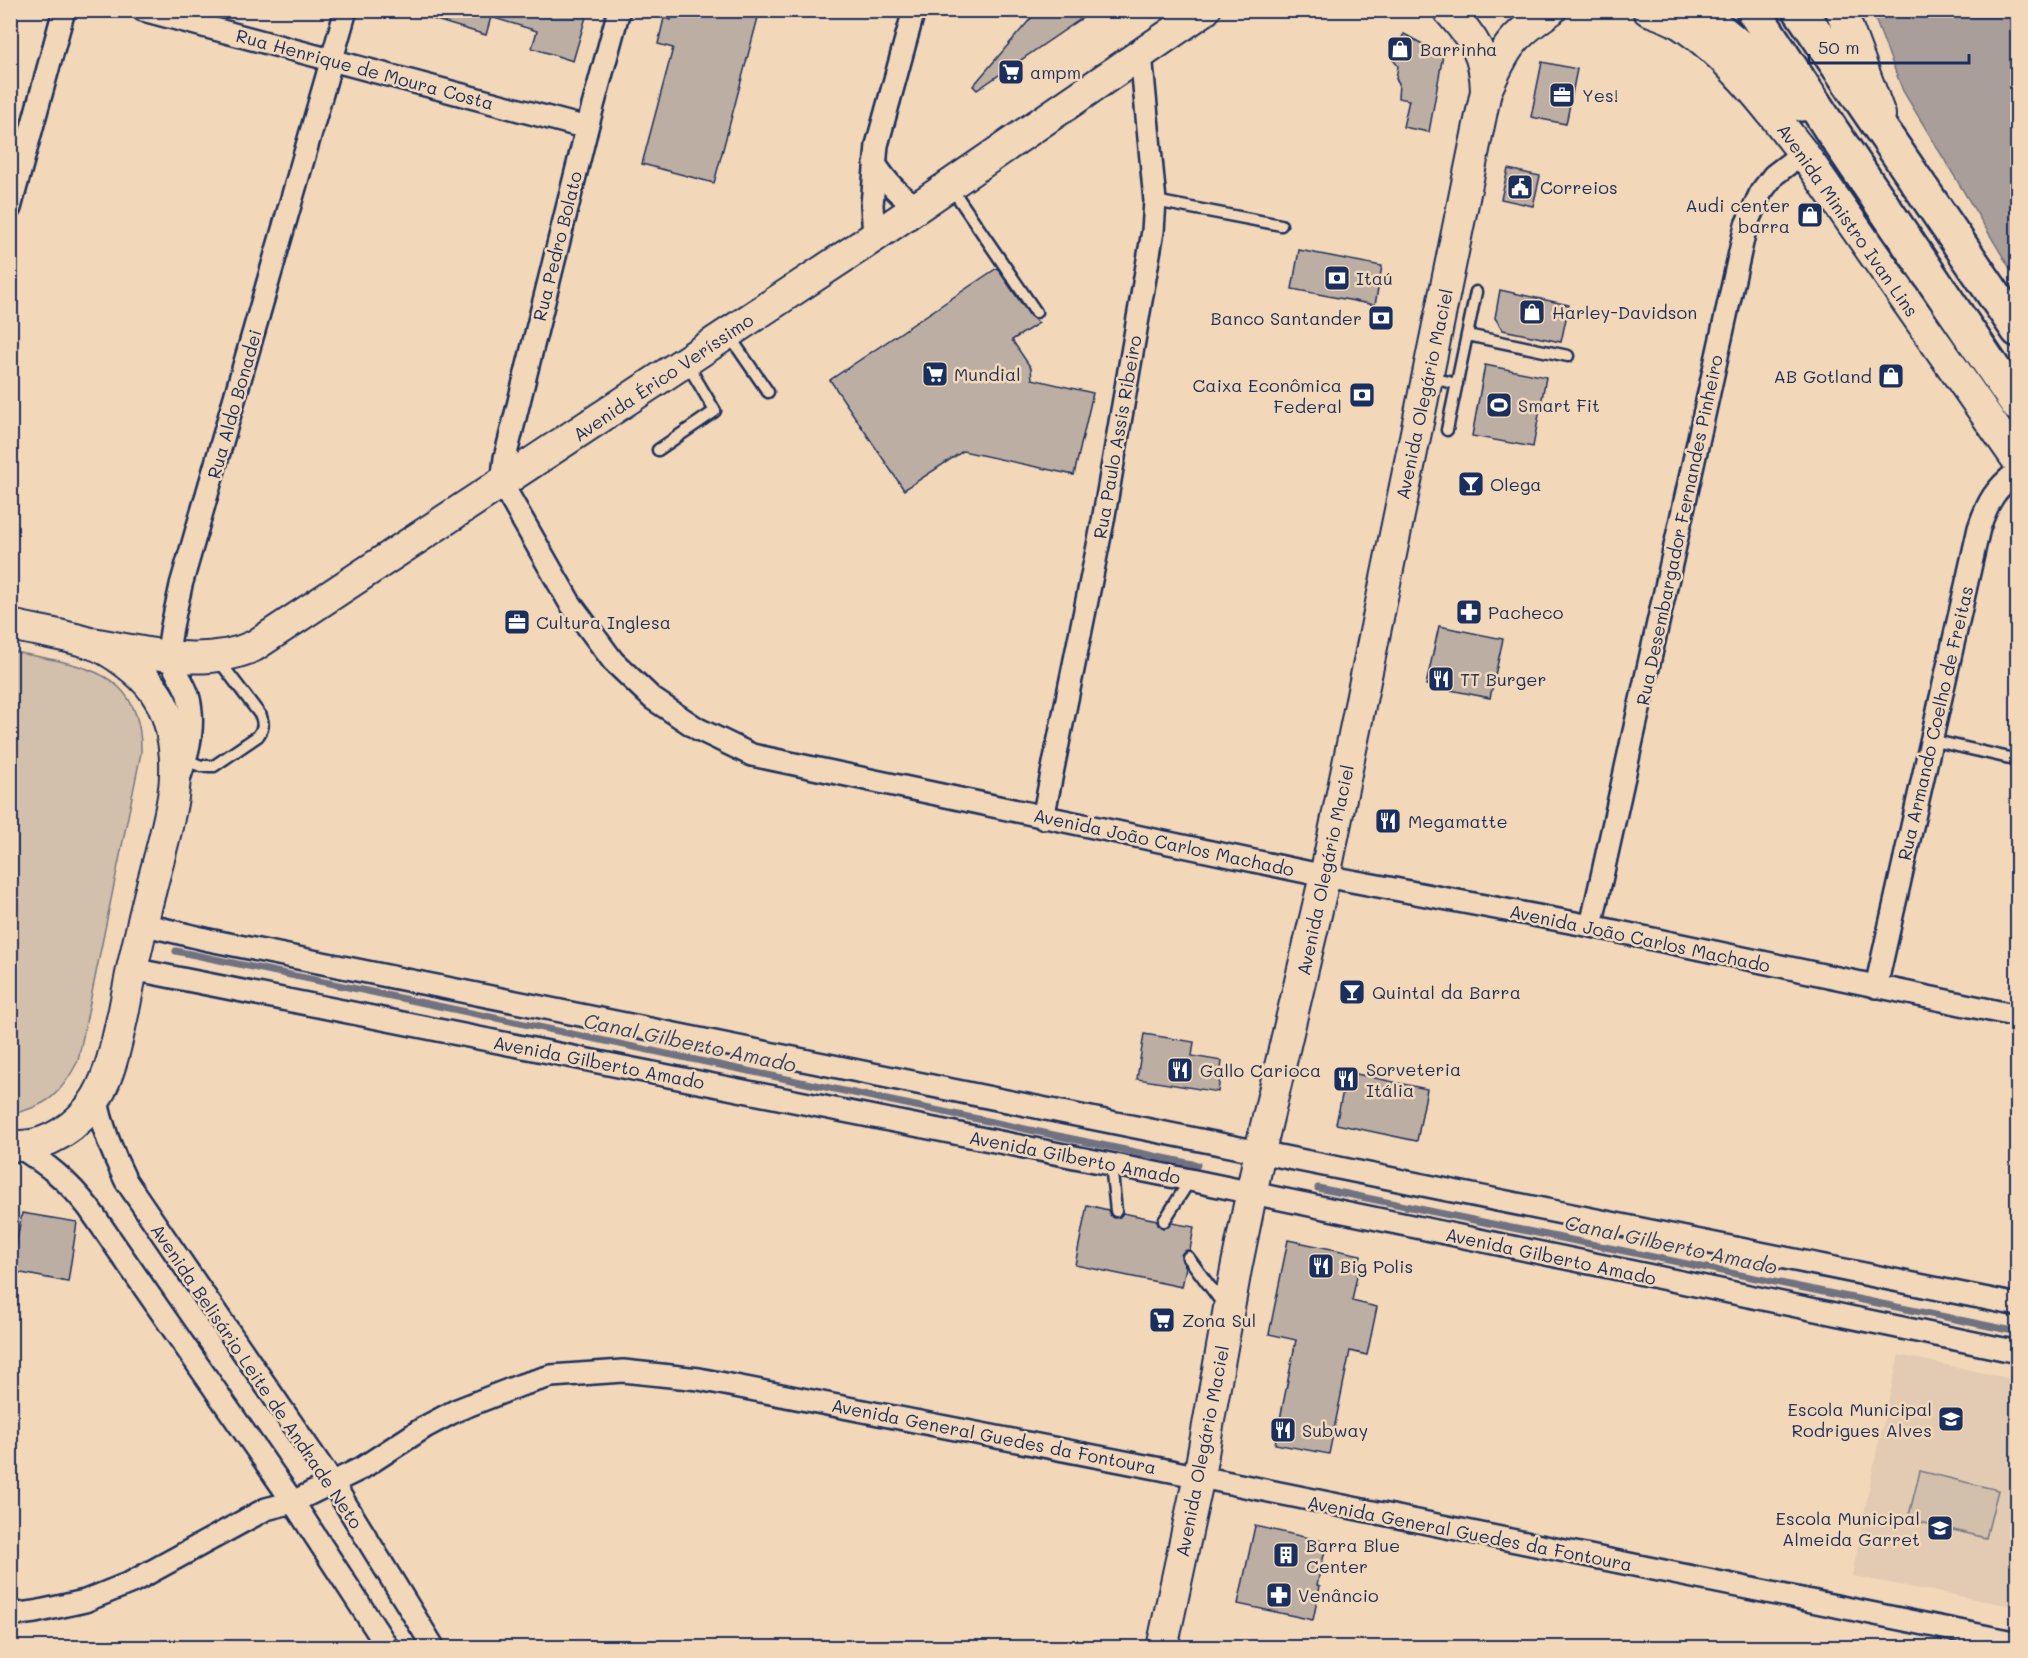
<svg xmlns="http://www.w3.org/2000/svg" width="2028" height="1658" viewBox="0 0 2028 1658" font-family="Mali,sans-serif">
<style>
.built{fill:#e2cbb2}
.green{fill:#d2bfac;stroke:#767785;stroke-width:1.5}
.water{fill:#a99e9a;stroke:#707282;stroke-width:1.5}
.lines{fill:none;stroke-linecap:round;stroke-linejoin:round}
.stream{stroke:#707282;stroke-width:7}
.building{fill:#bdaea3;stroke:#1b2f5e;stroke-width:1.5}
.service-casing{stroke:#1b2f5e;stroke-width:15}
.minor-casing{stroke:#1b2f5e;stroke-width:26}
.secondary-casing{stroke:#1b2f5e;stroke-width:34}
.trunk-casing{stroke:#1b2f5e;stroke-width:38}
.service{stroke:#f2d8b9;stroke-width:10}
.minor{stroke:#f2d8b9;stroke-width:21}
.secondary{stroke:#f2d8b9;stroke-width:30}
.trunk{stroke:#f2d8b9;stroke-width:33}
.labels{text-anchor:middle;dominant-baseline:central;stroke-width:5;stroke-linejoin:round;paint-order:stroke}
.poi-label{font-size:18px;fill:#1b2f5e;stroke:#f2d8b9;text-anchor:start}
.street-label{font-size:18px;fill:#1b2f5e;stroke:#f2d8b9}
.water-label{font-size:20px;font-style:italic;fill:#37456a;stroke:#f2d8b9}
</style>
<rect width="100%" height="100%" fill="#f2d8b9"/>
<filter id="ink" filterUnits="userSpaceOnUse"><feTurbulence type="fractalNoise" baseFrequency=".0167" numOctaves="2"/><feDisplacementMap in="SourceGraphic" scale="12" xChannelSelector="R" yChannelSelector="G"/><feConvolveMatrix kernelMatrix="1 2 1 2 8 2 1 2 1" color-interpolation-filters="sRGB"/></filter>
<g filter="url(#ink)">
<path class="built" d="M1899 1355 2017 1380V1607L1852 1576 1875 1459Z"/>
<path class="green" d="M11 651C77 666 143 666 141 753L78 1061C61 1094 48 1106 11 1114Z
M1920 1471 1998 1490 1986 1538 1908 1519Z"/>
<path class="water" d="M1872 11H2017V280L1903 91Z"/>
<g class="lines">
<path class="stream" d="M176 951 1197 1165
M1318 1188 2018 1332"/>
</g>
<path class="building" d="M420 10H588L573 61 532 48 537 31 491 17 486 35 419 15Z
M673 10H760L714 183 642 164 673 48 658 44 664 18 671 20Z
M1038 10H1094L977 90 973 86Z
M1404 34 1443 55 1429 132 1403 127 1409 100 1398 98 1399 83 1396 79 1398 66 1391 57Z
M1542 62 1577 69 1566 124 1531 117Z
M1508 169 1540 176 1533 206 1501 199Z
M1299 250 1382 266 1375 305 1292 289Z
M997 268 1030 316 1039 323 1012 340 1031 368 1032 379 1093 393 1074 475 963 451 904 490 830 380Z
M1500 290 1569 305 1561 342 1503 330 1495 318Z
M1485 365 1546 377 1533 447 1472 436Z
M1439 626 1503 639 1490 698 1426 685Z
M1144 1034 1194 1042 1192 1056 1222 1061 1218 1092 1137 1079Z
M1347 1072 1427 1089 1417 1141 1336 1124Z
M1087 1205 1108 1210 1110 1215 1114 1218 1120 1217 1123 1213 1157 1220 1158 1225 1163 1228 1168 1227 1172 1223 1194 1227 1190 1250 1184 1251 1181 1255 1182 1261 1186 1267 1182 1287 1075 1265Z
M22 1213 77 1222 68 1282 11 1271Z
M1288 1240 1361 1255 1352 1301 1377 1307 1367 1355 1350 1351 1329 1454 1275 1444 1296 1340 1269 1334Z
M1255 1526 1327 1542 1317 1585 1320 1586 1313 1620 1238 1604Z"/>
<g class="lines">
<defs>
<path id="service" d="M950 186 1036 312
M1155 201 1281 225
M728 334 768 392
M1467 335 1568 356
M1428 377 1457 384
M1447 430 1476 292
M658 450 715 411 686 362
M1931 740 2018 760
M186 760 201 766H214L258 736C263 729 264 725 261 716L217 658
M1111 1164 1116 1211
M1164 1221 1190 1180
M1188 1257 1225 1307"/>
<path id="minor" d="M143 10 587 128
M619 10 587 128 505 458 502 484 570 603 613 661 653 699 698 729 752 755 1325 876 1591 926 2018 1016
M875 164C887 182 899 196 918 207
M10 208 64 10
M874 237 872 205 877 145 914 10
M180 776C189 750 196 723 188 695 184 682 174 671 170 657 166 642 178 602 181 585L346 10
M1043 818 1103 521 1153 231 1155 201 1141 54
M142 924 209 940 2018 1305
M1591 926 1746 225 1761 192 1774 175 1803 153
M132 969 1190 1180 2018 1352
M1876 987 1979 528C1988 501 1995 489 2018 471
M96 1097C102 1127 112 1153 126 1181L332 1482 434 1648
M19 1147C48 1165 68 1181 89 1208L293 1502 388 1648
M10 1615 35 1612 85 1601 132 1582 266 1509 293 1502 362 1468 425 1427 457 1410 521 1385 551 1376 623 1371 699 1379 1161 1469 2018 1643"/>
<path id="secondary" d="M1448 10C1473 39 1485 51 1486 91
M1648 10C1659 14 1672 18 1682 25 1729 56 1769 109 1803 153L2018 461
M1841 10 1880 115
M10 625C37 631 65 635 90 643 111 649 143 674 155 692 175 720 178 764 173 797 166 840 151 883 142 926 135 954 129 982 124 1010 117 1040 112 1070 97 1097 80 1125 45 1151 10 1145
M92 643C145 652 204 669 254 646L874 237 1205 10
M1162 1648 1199 1476 1236 1269 1260 1151 1325 876 1486 91C1505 48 1511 37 1551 10"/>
<path id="trunk" d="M1691 10C1732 35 1765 73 1801 104
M1753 10 1832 131 2018 405
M1800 10 2018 330"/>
</defs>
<use href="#service" class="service-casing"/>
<use href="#minor" class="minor-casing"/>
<use href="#secondary" class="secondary-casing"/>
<use href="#trunk" class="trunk-casing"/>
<use href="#service" class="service"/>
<use href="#minor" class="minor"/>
<use href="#secondary" class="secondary"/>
<use href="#trunk" class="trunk"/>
</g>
</g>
<defs>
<symbol id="shop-square" viewBox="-11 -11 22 22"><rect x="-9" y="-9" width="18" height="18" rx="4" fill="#1b2f5e" stroke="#f2d8b9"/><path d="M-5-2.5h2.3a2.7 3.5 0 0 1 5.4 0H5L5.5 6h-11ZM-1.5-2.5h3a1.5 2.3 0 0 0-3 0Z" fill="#fff"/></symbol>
<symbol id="supermarket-square" viewBox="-11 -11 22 22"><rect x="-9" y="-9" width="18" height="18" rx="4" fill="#1b2f5e" stroke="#f2d8b9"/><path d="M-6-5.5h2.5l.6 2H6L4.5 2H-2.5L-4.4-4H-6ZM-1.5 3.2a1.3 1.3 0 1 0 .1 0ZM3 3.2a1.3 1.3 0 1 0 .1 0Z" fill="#fff"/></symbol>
<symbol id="office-square" viewBox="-11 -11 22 22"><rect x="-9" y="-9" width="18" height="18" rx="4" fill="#1b2f5e" stroke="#f2d8b9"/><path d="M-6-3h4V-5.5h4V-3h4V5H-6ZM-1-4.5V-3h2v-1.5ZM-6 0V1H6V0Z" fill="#fff"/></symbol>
<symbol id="civic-square" viewBox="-11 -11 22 22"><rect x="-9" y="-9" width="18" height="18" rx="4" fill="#1b2f5e" stroke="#f2d8b9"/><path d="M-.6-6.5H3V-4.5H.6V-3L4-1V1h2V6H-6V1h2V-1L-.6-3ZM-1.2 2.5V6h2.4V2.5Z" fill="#fff"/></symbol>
<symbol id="bank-square" viewBox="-11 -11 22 22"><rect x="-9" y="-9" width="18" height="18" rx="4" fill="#1b2f5e" stroke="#f2d8b9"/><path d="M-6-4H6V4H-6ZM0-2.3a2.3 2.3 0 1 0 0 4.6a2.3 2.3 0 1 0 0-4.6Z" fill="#fff"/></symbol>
<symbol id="stadium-square" viewBox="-11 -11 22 22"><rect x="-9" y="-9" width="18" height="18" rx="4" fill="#1b2f5e" stroke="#f2d8b9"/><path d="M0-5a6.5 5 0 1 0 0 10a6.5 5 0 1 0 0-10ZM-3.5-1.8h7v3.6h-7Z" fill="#fff"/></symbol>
<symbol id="bar-square" viewBox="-11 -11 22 22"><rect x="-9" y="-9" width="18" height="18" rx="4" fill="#1b2f5e" stroke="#f2d8b9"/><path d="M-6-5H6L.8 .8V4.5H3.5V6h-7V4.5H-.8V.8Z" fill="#fff"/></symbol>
<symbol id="pharmacy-square" viewBox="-11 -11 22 22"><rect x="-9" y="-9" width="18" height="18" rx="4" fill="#1b2f5e" stroke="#f2d8b9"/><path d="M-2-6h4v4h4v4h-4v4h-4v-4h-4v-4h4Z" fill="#fff"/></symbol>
<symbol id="restaurant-square" viewBox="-11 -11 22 22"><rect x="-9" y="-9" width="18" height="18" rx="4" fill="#1b2f5e" stroke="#f2d8b9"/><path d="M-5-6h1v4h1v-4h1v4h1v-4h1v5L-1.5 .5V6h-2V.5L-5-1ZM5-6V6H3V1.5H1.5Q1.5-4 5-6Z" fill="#fff"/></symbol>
<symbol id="school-square" viewBox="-11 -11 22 22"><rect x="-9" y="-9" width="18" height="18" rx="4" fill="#1b2f5e" stroke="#f2d8b9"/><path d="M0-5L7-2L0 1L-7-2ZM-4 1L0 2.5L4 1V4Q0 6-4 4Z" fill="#fff"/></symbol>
<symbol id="building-square" viewBox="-11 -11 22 22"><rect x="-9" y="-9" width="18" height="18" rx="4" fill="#1b2f5e" stroke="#f2d8b9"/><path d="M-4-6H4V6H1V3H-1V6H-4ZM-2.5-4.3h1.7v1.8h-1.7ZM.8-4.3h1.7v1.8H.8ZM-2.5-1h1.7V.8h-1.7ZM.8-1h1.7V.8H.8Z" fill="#fff"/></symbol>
</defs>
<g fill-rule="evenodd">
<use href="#shop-square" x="1385" y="34" width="30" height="30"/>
<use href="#supermarket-square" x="996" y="57" width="30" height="30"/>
<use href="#office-square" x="1547" y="80" width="30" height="30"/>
<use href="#civic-square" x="1505" y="172" width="30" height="30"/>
<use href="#shop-square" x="1795" y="200" width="30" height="30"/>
<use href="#bank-square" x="1322" y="263" width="30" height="30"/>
<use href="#shop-square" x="1517" y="297" width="30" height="30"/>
<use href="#bank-square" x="1366" y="303" width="30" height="30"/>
<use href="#supermarket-square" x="920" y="359" width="30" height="30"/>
<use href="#shop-square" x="1876" y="361" width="30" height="30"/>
<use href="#bank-square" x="1347" y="380" width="30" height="30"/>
<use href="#stadium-square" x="1484" y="390" width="30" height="30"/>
<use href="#bar-square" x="1456" y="469" width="30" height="30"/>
<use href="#pharmacy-square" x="1454" y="597" width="30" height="30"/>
<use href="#office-square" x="502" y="607" width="30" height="30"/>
<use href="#restaurant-square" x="1426" y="664" width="30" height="30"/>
<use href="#restaurant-square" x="1373" y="806" width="30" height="30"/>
<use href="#bar-square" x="1337" y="977" width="30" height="30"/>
<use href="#restaurant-square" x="1165" y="1055" width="30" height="30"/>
<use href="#restaurant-square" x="1331" y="1064" width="30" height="30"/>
<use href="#restaurant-square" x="1306" y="1251" width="30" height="30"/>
<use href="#supermarket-square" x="1147" y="1305" width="30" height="30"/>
<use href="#school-square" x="1936" y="1404" width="30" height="30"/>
<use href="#restaurant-square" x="1268" y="1415" width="30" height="30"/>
<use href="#school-square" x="1925" y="1513" width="30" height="30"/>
<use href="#building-square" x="1271" y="1540" width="30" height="30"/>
<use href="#pharmacy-square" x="1264" y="1580" width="30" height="30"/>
</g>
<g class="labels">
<g class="poi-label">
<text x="1420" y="49">Barrinha</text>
<text x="1030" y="72">ampm</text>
<text x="1582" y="95">Yes!</text>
<text x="1540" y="187">Correios</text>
<text x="1790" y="205" text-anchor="end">Audi center<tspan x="1790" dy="21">barra</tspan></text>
<text x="1356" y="278">Itaú</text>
<text x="1552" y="312">Harley-Davidson</text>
<text x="1362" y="318" text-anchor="end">Banco Santander</text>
<text x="954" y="374">Mundial</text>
<text x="1872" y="376" text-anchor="end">AB Gotland</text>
<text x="1342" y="385" text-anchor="end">Caixa Econômica<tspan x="1342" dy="21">Federal</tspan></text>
<text x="1518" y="405">Smart Fit</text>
<text x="1490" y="484">Olega</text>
<text x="1488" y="612">Pacheco</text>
<text x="536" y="622">Cultura Inglesa</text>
<text x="1460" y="679">TT Burger</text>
<text x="1408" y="821">Megamatte</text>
<text x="1372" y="992">Quintal da Barra</text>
<text x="1366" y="1069">Sorveteria<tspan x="1366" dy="21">Itália</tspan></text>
<text x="1200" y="1070">Gallo Carioca</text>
<text x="1340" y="1266">Big Polis</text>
<text x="1182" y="1320">Zona Sul</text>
<text x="1932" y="1409" text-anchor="end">Escola Municipal<tspan x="1932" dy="21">Rodrigues Alves</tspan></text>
<text x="1302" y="1430">Subway</text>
<text x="1920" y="1518" text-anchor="end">Escola Municipal<tspan x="1920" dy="21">Almeida Garret</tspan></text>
<text x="1306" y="1545">Barra Blue<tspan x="1306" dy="21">Center</tspan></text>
<text x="1298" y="1595">Venâncio</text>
</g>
<g class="street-label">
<text transform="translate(365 69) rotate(15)">Rua Henrique de Moura Costa</text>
<text transform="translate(1848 220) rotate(55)">Avenida Ministro Ivan Lins</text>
<text transform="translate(557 246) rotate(-76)">Rua Pedro Bolato</text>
<text transform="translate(663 377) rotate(-34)">Avenida Érico Veríssimo</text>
<text transform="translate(1424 394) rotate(-78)">Avenida Olegário Maciel</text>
<text transform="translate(234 404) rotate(-74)">Rua Aldo Bonadei</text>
<text transform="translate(1117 437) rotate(-80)">Rua Paulo Assis Ribeiro</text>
<text transform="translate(1679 530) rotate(-78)">Rua Desembargador Fernandes Pinheiro</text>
<text transform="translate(1935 723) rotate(-77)">Rua Armando Coelho de Freitas</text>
<text transform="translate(1164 842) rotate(12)">Avenida João Carlos Machado</text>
<text transform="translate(1325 870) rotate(-78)">Avenida Olegário Maciel</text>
<text transform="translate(1640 938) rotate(12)">Avenida João Carlos Machado</text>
<text transform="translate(599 1062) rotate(11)">Avenida Gilberto Amado</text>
<text transform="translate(1075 1157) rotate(11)">Avenida Gilberto Amado</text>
<text transform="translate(1551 1256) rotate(12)">Avenida Gilberto Amado</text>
<text transform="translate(257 1376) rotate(56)">Avenida Belisário Leite de Andrade Neto</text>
<text transform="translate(994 1436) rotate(11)">Avenida General Guedes da Fontoura</text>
<text transform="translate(1202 1451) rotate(-79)">Avenida Olegário Maciel</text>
<text transform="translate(1470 1533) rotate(11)">Avenida General Guedes da Fontoura</text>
</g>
<g class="water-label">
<text transform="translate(690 1042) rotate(12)">Canal Gilberto Amado</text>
<text transform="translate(1671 1244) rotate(12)">Canal Gilberto Amado</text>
</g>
</g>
<rect width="2028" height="1658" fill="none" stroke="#f2d8b9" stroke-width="36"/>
<rect x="18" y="18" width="1992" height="1622" fill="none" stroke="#1b2f5e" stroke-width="2" filter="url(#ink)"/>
<path d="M1809 54v9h160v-9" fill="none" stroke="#1b2f5e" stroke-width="3"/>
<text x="1818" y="54" font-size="18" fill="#1b2f5e" stroke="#f2d8b9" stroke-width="4.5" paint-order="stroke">50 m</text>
</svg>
